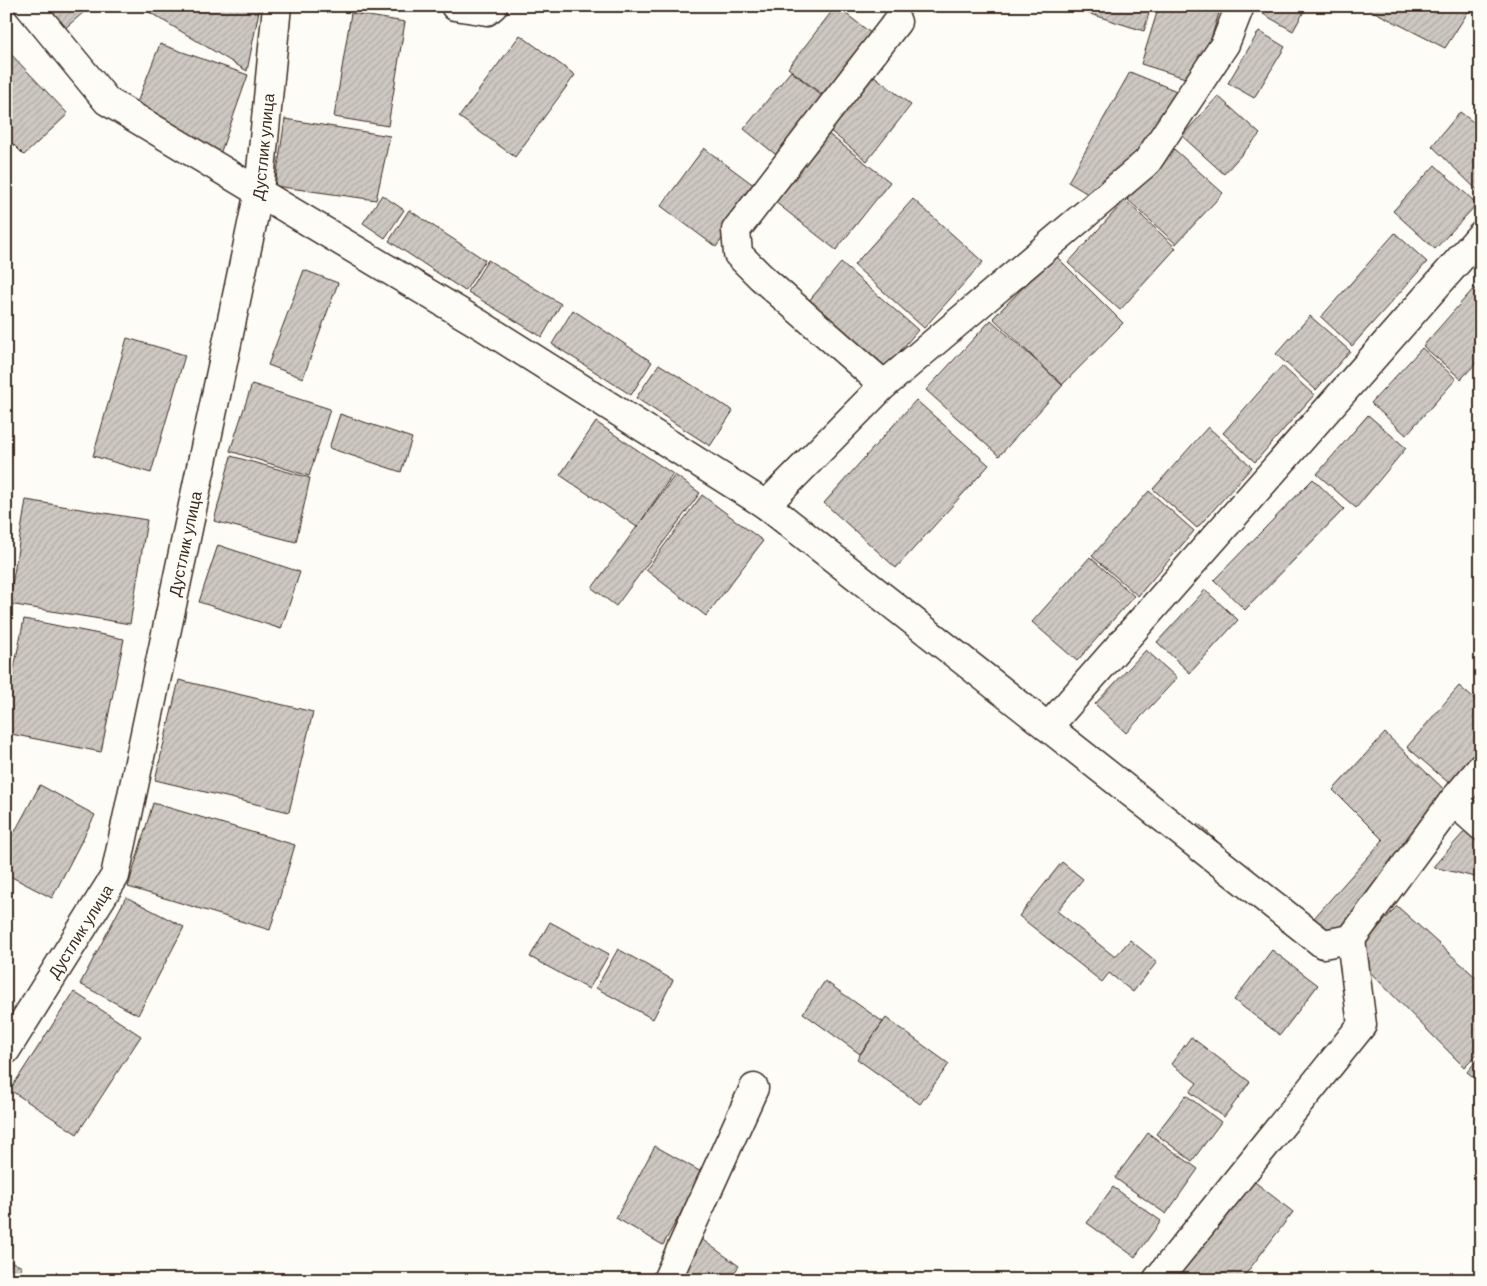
<svg xmlns="http://www.w3.org/2000/svg" width="1487" height="1286" viewBox="0 0 1487 1286" font-family="Itim,sans-serif">
<style>
.building{fill:url(#building-hatch);stroke:#3b2a1e}
.lines{fill:none;stroke-linecap:round;stroke-linejoin:round}
.minor-casing{stroke:#3b2a1e;stroke-width:31}
.minor{stroke:#fdfcf7;stroke-width:28}
.labels{text-anchor:middle;dominant-baseline:central;stroke-width:4.5;stroke-linejoin:round;paint-order:stroke}
.street-label{font-size:16px;fill:#3b2a1e;stroke:#fdfcf7}
</style>
<defs>
<pattern id="building-hatch" width="6" height="6" patternUnits="userSpaceOnUse" patternTransform="scale(1.25)"><rect width="6" height="6" fill="#cdc8c2"/><path d="M-1 1l2-2M0 6l6-6M5 7l2-2" fill="none" stroke="#b1aca6"/></pattern>
</defs>
<rect width="100%" height="100%" fill="#fdfcf7"/>
<filter id="ink" filterUnits="userSpaceOnUse"><feTurbulence type="fractalNoise" baseFrequency=".02" numOctaves="2"/><feDisplacementMap in="SourceGraphic" scale="10" xChannelSelector="R" yChannelSelector="G"/><feConvolveMatrix kernelMatrix="1 2 1 2 8 2 1 2 1" color-interpolation-filters="sRGB"/></filter>
<g filter="url(#ink)">
<path class="building" d="M45 6H91L64 29Z
M139 6H260L247 71Z
M836 6 876 37 828 99 788 68Z
M1065 6H1151L1144 31Z
M1159 6H1221L1198 82 1141 64Z
M1267 6H1307L1293 31 1263 14Z
M1363 6H1464L1470 9 1445 48Z
M351 13 405 22 388 126 334 117Z
M1259 31 1285 47 1254 98 1228 83Z
M520 35 575 75 515 157 459 117Z
M160 44 248 75 220 154 133 113Z
M6 49 68 114 24 155 6 137Z
M791 71 827 100 780 158 744 129Z
M868 71 911 105 867 161 824 126Z
M1130 72 1184 94 1145 158 1096 199 1068 182Z
M1218 96 1260 134 1224 174 1182 136Z
M1460 112 1481 128V194L1432 146Z
M285 119 390 136 376 200 275 186Z
M827 133 890 182 836 250 774 201Z
M704 148 759 189 716 247 661 206Z
M1174 149 1223 193 1176 244 1127 199Z
M1435 165 1477 204 1435 249 1393 211Z
M382 195 404 210 385 238 363 223Z
M913 199 983 262 924 328 854 265Z
M1125 200 1176 248 1120 310 1068 263Z
M409 210 485 260 465 291 389 241Z
M1395 233 1427 262 1352 346 1321 317Z
M1055 255 1123 323 1062 385 993 318Z
M488 260 561 304 542 337 468 292Z
M841 263 918 330 884 370 807 303Z
M304 270 338 283 303 378 268 365Z
M1475 287 1481 292V358L1461 379 1423 346Z
M573 310 652 362 631 395 552 344Z
M1310 316 1350 351 1316 390 1276 354Z
M991 320 1063 385 999 456 926 390Z
M127 338 185 355 151 473 93 456Z
M1422 348 1456 379 1406 435 1371 403Z
M659 364 733 411 710 446 636 398Z
M1282 366 1314 395 1255 462 1223 433Z
M252 384 330 409 309 476 230 451Z
M916 400 989 465 896 568 824 503Z
M340 414 412 438 401 472 329 448Z
M1368 415 1406 448 1356 508 1317 474Z
M596 422 673 474 637 527 560 475Z
M1208 427 1252 467 1197 528 1153 489Z
M231 456 310 478 296 542 214 521Z
M675 475 700 493 616 606 592 588Z
M1313 479 1344 509 1245 610 1214 580Z
M1149 491 1194 531 1138 596 1092 556Z
M702 495 763 541 706 616 646 570Z
M26 500 147 520 130 624 9 604Z
M218 545 300 572 281 629 199 602Z
M1090 557 1134 596 1077 661 1032 622Z
M1205 590 1238 620 1190 673 1157 642Z
M24 619 124 639 101 752 6 733V708Z
M1146 650 1177 678 1126 733 1095 704Z
M179 680 313 712 289 812 155 780Z
M1459 686 1481 705V762L1457 790 1407 747Z
M1481 690V701L1475 696Z
M1385 733 1450 795 1320 958 1187 846 1198 823 1307 926 1383 840 1333 790Z
M40 785 95 815 52 898 6 874V848Z
M153 803 295 845 270 930 128 887Z
M1465 831 1481 845V880L1479 878 1433 867Z
M1062 862 1083 879 1057 911 1115 957 1130 940 1157 962 1133 992 1109 973 1102 982 1019 916Z
M126 897 184 927 138 1015 80 984Z
M1397 906 1481 982V1050L1464 1067 1354 956Z
M550 922 609 954 589 989 530 957Z
M618 949 673 980 653 1019 596 988Z
M1272 950 1318 985 1280 1035 1234 1000Z
M825 981 883 1022 860 1054 803 1013Z
M74 992 141 1036 77 1134 10 1090Z
M886 1018 949 1064 920 1104 857 1059Z
M1191 1037 1250 1082 1224 1117 1190 1092 1197 1083 1171 1064Z
M1481 1055V1083L1467 1072Z
M1186 1095 1221 1122 1192 1161 1156 1134Z
M1148 1133 1198 1169 1166 1214 1115 1178Z
M655 1146 703 1173 663 1245 616 1218Z
M1251 1179 1293 1212 1241 1280H1173Z
M1113 1187 1161 1221 1135 1257 1087 1223Z
M700 1238 739 1266 729 1280H678Z
M6 1259 22 1267 15 1280H6Z"/>
<g class="lines">
<defs>
<g id="minor">
<path d="M29 6 107 101 481 325 766 505 1323 944 1351 939 1453 801 1481 768"/>
<path d="M455 6 487 11 493 6"/>
<path d="M884 385 761 277 738 254 736 230 897 22"/>
<path d="M766 505 884 385 1147 162 1225 44 1240 6"/>
<path d="M1048 727 1481 235"/>
<path d="M1453 801 1481 826"/>
<path id="s1" d="M6 1050 115 876 259 191 277 6"/>
<path d="M667 1280 754 1088"/>
<path d="M1157 1280 1362 1025 1351 939"/>
</g>
</defs>
<use href="#minor" class="minor-casing"/>
<use href="#minor" class="minor"/>
</g>
</g>
<g class="labels">
<g class="street-label">
<text stroke="none"><textPath href="#s1" startOffset="950">Дустлик улица</textPath></text>
<text stroke="none"><textPath href="#s1" startOffset="545">Дустлик улица</textPath></text>
<text stroke="none"><textPath href="#s1" startOffset="140">Дустлик улица</textPath></text>
</g>
</g>
<rect width="1487" height="1286" fill="none" stroke="#fdfcf7" stroke-width="25"/>
<rect x="12" y="12" width="1462" height="1261" fill="none" stroke="#3b2a1e" stroke-width="2" filter="url(#ink)"/>
</svg>
